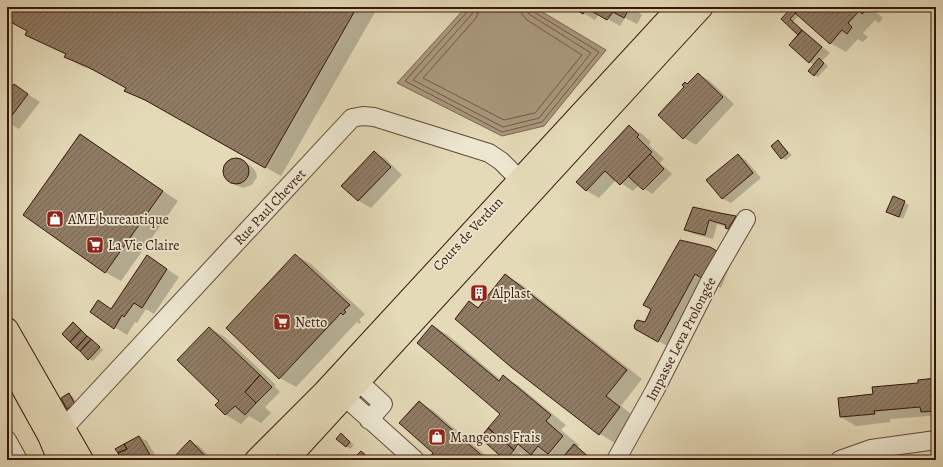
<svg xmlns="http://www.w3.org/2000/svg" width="943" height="467" viewBox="0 0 943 467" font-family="Alegreya,serif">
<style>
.water{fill:#a9987d;stroke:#7b644f}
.shadow{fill:#0003;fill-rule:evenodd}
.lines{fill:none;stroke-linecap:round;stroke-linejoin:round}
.shore{stroke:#705844;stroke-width:1}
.building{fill:url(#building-hatch);stroke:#36170b}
.minor-casing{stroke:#624836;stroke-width:20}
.major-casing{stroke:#36170b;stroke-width:24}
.minor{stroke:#ede7d1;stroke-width:18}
.major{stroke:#e4dab8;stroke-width:22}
.labels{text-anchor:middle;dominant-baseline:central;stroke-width:3.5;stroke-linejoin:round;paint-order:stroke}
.street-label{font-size:14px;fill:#36170b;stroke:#ede7d1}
.poi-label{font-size:14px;fill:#36170b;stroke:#ede7d1;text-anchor:start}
</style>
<defs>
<pattern id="building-hatch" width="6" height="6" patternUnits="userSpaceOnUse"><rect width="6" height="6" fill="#907c65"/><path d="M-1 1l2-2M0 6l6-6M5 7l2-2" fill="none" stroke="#766551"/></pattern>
</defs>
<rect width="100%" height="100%" fill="#e4dab8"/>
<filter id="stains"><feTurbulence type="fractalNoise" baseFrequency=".005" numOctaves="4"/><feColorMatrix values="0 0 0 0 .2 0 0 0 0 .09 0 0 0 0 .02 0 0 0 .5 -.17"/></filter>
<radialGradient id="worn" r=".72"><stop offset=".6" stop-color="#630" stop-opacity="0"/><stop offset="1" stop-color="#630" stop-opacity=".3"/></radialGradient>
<path class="water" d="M466 7H534L606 50 544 126 502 136 397 83Z"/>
<path class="shadow" d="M7 7H378L281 176 162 108 141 99 125 90 127 88 105 75 81 66 66 57 67 55 26 34 28 31 7 19Z
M573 7H632L642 15 637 24 625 18 620 26 599 14 595 20Z
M793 7H869L883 18 879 23 875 20 863 33 868 37 863 42 858 39 846 52 830 43 799 15 793 22 830 53 822 61 828 66 818 77 814 75V65L809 62 799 35 783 19Z
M698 74 710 81 734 104 696 145 684 138 688 85Z
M14 85 40 102 19 129 7 122V95Z
M630 127 642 134 651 142 649 145 664 159 660 163 672 174 652 194 639 185 633 191 616 180 599 198 587 191 578 182Z
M80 135 178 201 121 281 105 272Z
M778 141 792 155 786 160 782 158Z
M374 152 386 159 402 175 371 208 359 201 343 185Z
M738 155 746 160 761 178 731 203 723 199 707 180Z
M237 158 251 166 256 172 257 177 252 185 243 188 238 186 229 181 224 175V169L230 160Z
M893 197 909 205 903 219 891 214Z
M693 208 735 217 743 222 734 232 726 227 717 224 713 239 694 234 685 230Z
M709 248 732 261 721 288 711 282 674 350 636 328 645 323Z
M295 255 311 264 365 314 359 320 361 322 359 324 357 322 296 387 280 378Z
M159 264 179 277 154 314 146 309 137 323 135 322 127 335 91 312 98 301 112 310Z
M505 275 521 284 642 379 621 406 635 417 615 443 600 434 469 302 480 308 486 300 474 292 481 290 489 296Z
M73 323 103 350 93 361 89 359Z
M433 326 448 335 501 380 503 377 519 386 566 425 561 430 579 445 577 447 594 460H560L553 456 550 460H542L533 455 530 458 519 452 521 455 517 460 506 459 501 414ZM521 440 522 441 516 449 514 447Z
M209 328 225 337 276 385 274 386 280 392 265 407 271 413 261 423 249 416 241 424 226 415 216 405 220 401Z
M936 379V420L929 416 890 419V422L856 426 841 417 874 395Z
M69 395 73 397 78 407 72 410 68 408Z
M419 402 434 411 491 460H428L435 453Z
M139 437 147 441 158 460H122Z
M345 437 354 445 350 449 346 446Z
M190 442 199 446 213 460H172Z
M361 452 375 460H354Z"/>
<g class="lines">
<path class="shore" d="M469 7 468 11 405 81 502 132 542 122 599 52 534 12 532 7
M474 7 472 14 413 80 503 127 539 118 591 53 532 16 528 13 527 7
M480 7 476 18 423 78 504 120 535 113 582 55 527 20 522 14 521 7"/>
</g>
<path class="building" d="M7 7H357L265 168 145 100 124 91 126 88 88 67 64 57 66 54 25 35 27 31 7 20Z
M571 7H630L624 18 613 12 607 20 586 8 583 14Z
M792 7 798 10 790 19 802 30 798 35 781 19Z
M795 7H866L868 8 862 14 859 11 848 23 852 27 847 34 842 30 830 44 795 13 798 10Z
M802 30 822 47 809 63 789 45Z
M819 58 824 63 814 76 808 71Z
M698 73 723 97 683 139 658 115 684 87 682 85 685 82 687 84Z
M14 84 28 94 7 122V93Z
M629 125 639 135 637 137 652 152 620 185 605 171 586 191 576 182Z
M80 134 163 191 105 273 23 215Z
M778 140 788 153 781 159 771 146Z
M374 151 391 167 358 201 341 186Z
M650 154 664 169 643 190 628 176Z
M738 154 753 173 722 199 706 180Z
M223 171a13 13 0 1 1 26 0a13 13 0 1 1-26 0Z
M893 196 905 201 899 217 886 212Z
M693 207 720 213 736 216 728 229 725 228 726 225 709 220 705 235 684 230Z
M680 240 710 247 717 251 705 280 695 274 658 342 635 329 634 326 637 320 645 322 651 309 643 305Z
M295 254 350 305 344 310 346 312 343 315 341 313 279 379 226 328Z
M147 255 167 269 142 308 134 303 124 317 122 315 114 329 90 312 98 300 111 309Z
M505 274 627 370 606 396 620 407 599 435 511 367 455 319 469 301 478 308Z
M477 286 486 293 481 299 473 292Z
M73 322 81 330 70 342 62 334Z
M432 325 499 381 503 375 551 415 546 421 563 436 548 454 538 446 531 455 518 444 514 450 488 428 500 414 417 343Z
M209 327 260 375 245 392 256 403 245 415 235 406 225 415 215 405 219 401 177 360Z
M81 330 87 336 76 348 70 342Z
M87 336 91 339 80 351 76 348Z
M91 339 100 347 88 360 80 351Z
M260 375 272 387 256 403 245 392Z
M936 378V411L921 412 920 407 874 411 875 414 840 417 838 398 873 394 872 387 918 383V380Z
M69 393 75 404 67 409 61 398Z
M419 401 487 460H427L433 453 399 423Z
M488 428 514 450 505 460 480 438Z
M341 433 350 442 346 447 336 439Z
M139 436 153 460H121L118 453 127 449 124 444Z
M190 440 209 460H171Z
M124 444 127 449 118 453 115 449Z
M574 444 592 460H567L563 457Z
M361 451 371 460H352Z"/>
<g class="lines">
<defs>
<path id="minor" d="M358 381 383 404 369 420
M344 396 415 460
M63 429 352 118 363 116 374 117 489 153 501 161 519 179
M7 440 18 460
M616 460 655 390 710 281 746 219
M840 460 871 449 936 440"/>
<path id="major" d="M7 329 82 460
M7 360 49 436 59 460
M256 460 325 391 679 7
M287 460 702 7"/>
</defs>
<use href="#minor" class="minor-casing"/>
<use href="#major" class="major-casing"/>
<use href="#minor" class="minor"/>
<use href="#major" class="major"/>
</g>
<defs>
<symbol id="shop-square" viewBox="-11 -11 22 22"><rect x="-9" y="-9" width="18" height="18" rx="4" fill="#8f2418" stroke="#ede7d1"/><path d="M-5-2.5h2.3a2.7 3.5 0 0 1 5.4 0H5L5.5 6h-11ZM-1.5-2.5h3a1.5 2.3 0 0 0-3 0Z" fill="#fff"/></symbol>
<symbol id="supermarket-square" viewBox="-11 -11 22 22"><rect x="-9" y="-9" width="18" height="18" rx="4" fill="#8f2418" stroke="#ede7d1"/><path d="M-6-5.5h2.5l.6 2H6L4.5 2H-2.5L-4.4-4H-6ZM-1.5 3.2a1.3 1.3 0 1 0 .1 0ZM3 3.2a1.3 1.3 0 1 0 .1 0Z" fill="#fff"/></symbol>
<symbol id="building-square" viewBox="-11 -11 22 22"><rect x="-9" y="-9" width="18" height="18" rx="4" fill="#8f2418" stroke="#ede7d1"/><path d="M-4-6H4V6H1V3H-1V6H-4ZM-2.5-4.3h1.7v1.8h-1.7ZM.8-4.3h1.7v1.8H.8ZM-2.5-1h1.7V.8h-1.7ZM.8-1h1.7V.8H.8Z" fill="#fff"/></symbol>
</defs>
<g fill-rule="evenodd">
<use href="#shop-square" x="45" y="209" width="20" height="20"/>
<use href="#supermarket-square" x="85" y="235" width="20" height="20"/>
<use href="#building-square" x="469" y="283" width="20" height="20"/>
<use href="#supermarket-square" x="272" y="312" width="20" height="20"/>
<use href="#shop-square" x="427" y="427" width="20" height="20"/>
</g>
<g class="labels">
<g class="street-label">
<text transform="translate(270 207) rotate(-47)">Rue Paul Chevret</text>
<text transform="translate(468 234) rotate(-47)">Cours de Verdun</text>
<text transform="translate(681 339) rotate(-63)">Impasse Leva Prolongée</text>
</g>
<g class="poi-label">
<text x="68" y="219">AME bureautique</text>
<text x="108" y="245">La Vie Claire</text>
<text x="492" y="293">Alplast</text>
<text x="295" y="322">Netto</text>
<text x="450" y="437">Mangeons Frais</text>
</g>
</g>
<rect width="943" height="467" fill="none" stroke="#e4dab8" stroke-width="24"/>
<rect x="8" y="8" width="927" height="451" fill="none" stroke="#36170b" stroke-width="2"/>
<rect x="12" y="12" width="919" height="443" fill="none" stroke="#36170b"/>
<rect width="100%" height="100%" filter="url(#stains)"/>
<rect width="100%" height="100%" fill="url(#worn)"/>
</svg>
